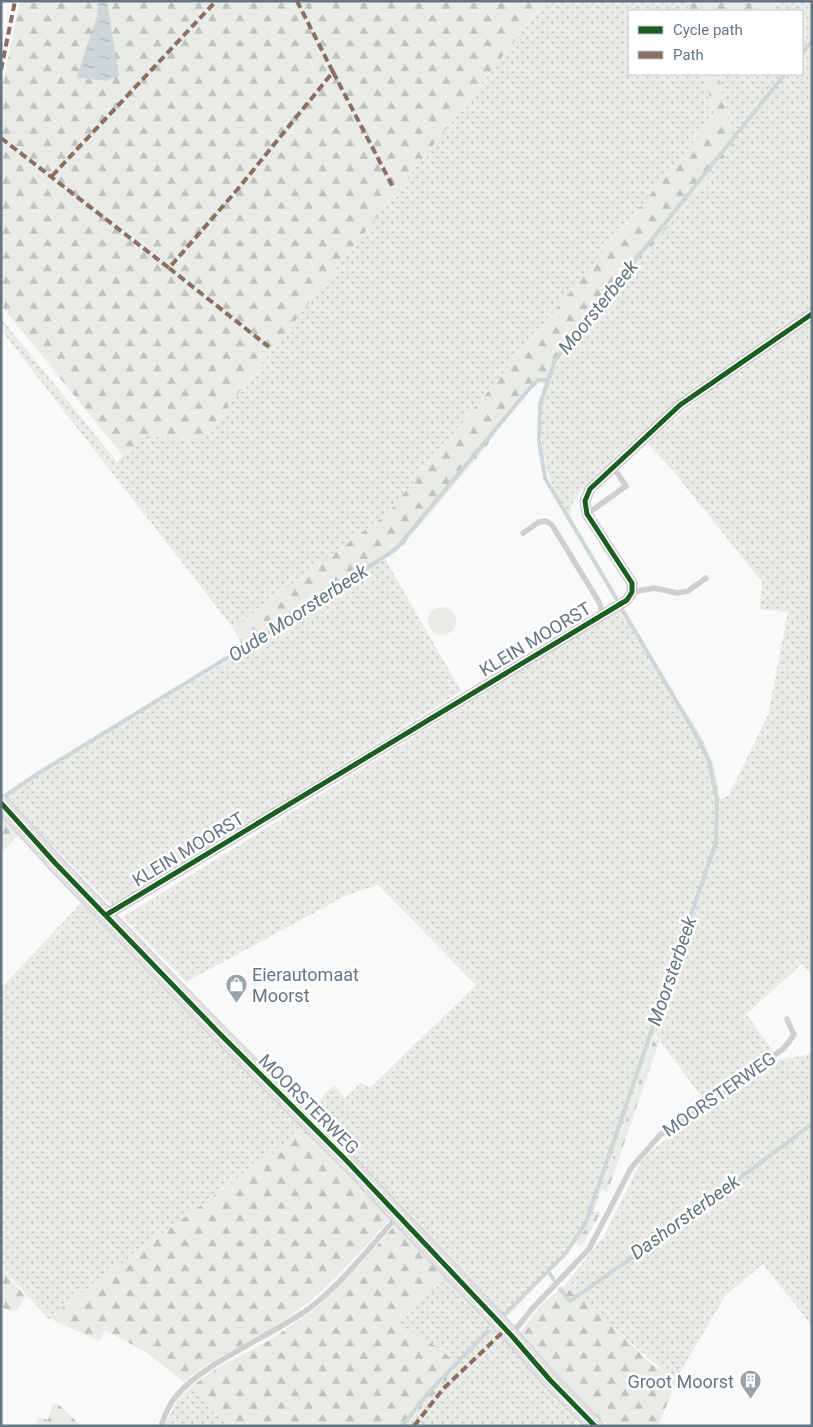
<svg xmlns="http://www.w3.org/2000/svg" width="813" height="1427" viewBox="0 0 813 1427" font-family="Roboto,sans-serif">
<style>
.grass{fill:url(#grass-dots)}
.forest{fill:url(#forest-firs)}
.pitch{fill:#e8ebe6}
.water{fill:url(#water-ripples)}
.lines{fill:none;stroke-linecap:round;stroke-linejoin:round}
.stream{stroke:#ced6d9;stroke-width:4}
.secondary-casing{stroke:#d5d6d7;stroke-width:18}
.lane{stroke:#cecfd0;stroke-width:5.5}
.street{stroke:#cecfd0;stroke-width:11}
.secondary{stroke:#e1e2e2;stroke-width:15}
.quiet{stroke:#8d6e63;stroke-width:4;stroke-dasharray:8 4;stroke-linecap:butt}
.cycleway-casing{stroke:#fff;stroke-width:8}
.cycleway{stroke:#1b5e20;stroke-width:5}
.labels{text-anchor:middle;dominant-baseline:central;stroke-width:5;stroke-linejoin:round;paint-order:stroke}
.street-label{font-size:18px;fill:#657683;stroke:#fff}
.poi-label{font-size:18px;fill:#657683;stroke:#fff;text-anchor:start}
.water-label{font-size:19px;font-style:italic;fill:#60757c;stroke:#fff}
</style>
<defs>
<pattern id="grass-dots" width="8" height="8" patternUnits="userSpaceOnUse" patternTransform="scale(1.25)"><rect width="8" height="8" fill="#e8ebe6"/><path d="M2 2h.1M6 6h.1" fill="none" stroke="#c0c3c0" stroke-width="1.8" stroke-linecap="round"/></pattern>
<pattern id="forest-firs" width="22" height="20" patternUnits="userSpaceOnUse" patternTransform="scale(1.25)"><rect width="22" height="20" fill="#e8ebe6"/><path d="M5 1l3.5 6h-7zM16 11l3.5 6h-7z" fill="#c0c3c0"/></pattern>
<pattern id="water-ripples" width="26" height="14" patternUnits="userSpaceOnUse" patternTransform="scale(1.25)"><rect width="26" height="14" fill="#ced6d9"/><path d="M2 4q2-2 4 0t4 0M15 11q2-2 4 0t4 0" fill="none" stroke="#abb2b5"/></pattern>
</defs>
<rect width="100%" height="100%" fill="#f9f9f9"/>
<path class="grass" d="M546 1H687L689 11H629V74H704L714 113 711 121 388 513 233 628 1 330V318L117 462 146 436 194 439 204 437Z
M776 1H812V308L696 389 580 492 572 504 568 521C543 475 525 405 560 359L734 145 718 74H802V11H767Z
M812 319V976L802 964 746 1014 773 1051 704 1100 655 1034 590 1223 576 1243 505 1319 309 1111 334 1085 345 1098 361 1083 370 1088 476 985 378 885 345 896 186 982 123 917 620 609 701 736 714 766 720 799 729 795 768 715 788 612 760 609 762 582 674 472 647 443 719 382Z
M385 559 461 691 113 907 4 797 94 739 274 634Z
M83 901 248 1068 304 1129 48 1318 1 1267V988Z
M812 1054V1326L763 1264 725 1296 676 1379 670 1377 565 1285 604 1236 641 1162 653 1149 779 1060Z
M447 1278 577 1420 571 1426H406L459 1366 393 1321Z
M192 1386 228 1426H164L180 1396Z"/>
<path class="forest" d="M20 1H98L97 16 79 78 106 81 111 33 107 1H546L204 437 194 439 146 436 123 456 1 305V92Z
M687 1H776L767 11H689Z
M704 74H718L734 145 560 359 553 368 547 385 535 382 530 385 511 408 486 447 403 545 357 580 245 650 233 628 388 513 711 121 714 113Z
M1 814 19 835 1 853Z
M654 1039H660L607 1193 602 1189Z
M304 1129 390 1219C356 1257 324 1294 282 1322 250 1343 212 1357 184 1382L146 1352 105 1330 100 1341 48 1318Z
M594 1212H601L581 1247 576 1243 590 1223Z
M395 1225 447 1278 394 1321 440 1349 459 1366 406 1426H228L192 1386 219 1367 272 1339 316 1308 360 1265Z
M1 1267 25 1296 18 1309 12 1312 1 1307Z
M565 1285 574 1294 577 1293 654 1366 677 1380 658 1426H610L591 1414 518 1335 542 1304Z
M58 1404 81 1426H35L38 1417 48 1420 53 1405Z"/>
<path class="pitch" d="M428 621a14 14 0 1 1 28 0a14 14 0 1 1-28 0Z"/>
<path class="water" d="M98 1H107L119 76 106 81 79 78 77 76 97 16Z"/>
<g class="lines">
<path class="stream" d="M802 53 812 41
M616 598 545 478 539 441 540 404 555 360 785 74
M2 798 37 774 276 628 396 549 529 389 538 380H549
M548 1271 554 1280
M560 1289 570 1301 653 1243 812 1124
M501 1318 566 1253 586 1222 716 842 717 800 709 761 695 733 622 609
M402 1426 429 1392 488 1331"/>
<defs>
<path id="secondary" d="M1 803 56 864 221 1035 345 1159 511 1335 550 1380 595 1426"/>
</defs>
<use href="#secondary" class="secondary-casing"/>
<path class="lane" d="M587 514 626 486 613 467
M523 533 539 522 546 521 552 525 599 602 603 614
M632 592 654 588 677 593 688 591 706 578
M511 1335 532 1309 589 1249 631 1168 660 1135 718 1097 784 1048 794 1035 787 1019
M161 1426C165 1415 169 1404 177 1395 205 1362 269 1337 307 1310 341 1285 369 1248 397 1217"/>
<path class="street" d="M106 915 627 600 632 592V583L587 514 585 501 590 489 680 405 812 314"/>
<use href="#secondary" class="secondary"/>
<path class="quiet" d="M1 70 15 1
M333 72 394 189
M1 138 169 268 237 190 333 72 297 1
M52 176 216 1
M169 268 269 347
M414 1426 443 1389 506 1329"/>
<defs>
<path id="cycleway" d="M1 803 56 864 221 1035 345 1159 511 1335 550 1380 595 1426
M106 915 627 600 632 592V583L587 514 585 501 590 489 680 405 812 314"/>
</defs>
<use href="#cycleway" class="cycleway-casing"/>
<use href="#cycleway" class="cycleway"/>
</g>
<defs>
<symbol id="shop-pin" viewBox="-11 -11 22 30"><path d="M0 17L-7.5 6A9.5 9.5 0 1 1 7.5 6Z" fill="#99a4ac" stroke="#fff"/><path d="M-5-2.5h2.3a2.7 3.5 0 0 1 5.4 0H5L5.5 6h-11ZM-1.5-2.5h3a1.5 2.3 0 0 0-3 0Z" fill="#fff"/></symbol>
<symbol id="building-pin" viewBox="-11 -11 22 30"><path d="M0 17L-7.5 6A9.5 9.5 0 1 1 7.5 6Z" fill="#99a4ac" stroke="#fff"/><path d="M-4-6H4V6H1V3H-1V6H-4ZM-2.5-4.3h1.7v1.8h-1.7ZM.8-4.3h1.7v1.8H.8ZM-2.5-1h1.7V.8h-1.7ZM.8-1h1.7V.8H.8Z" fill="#fff"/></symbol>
</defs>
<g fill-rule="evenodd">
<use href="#shop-pin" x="224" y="972" width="25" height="34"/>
<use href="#building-pin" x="738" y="1368" width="25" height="34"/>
</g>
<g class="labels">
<g class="street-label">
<text transform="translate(535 639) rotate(-31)">KLEIN MOORST</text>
<text transform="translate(188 849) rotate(-31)">KLEIN MOORST</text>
<text transform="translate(719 1094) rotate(-35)">MOORSTERWEG</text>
<text transform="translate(309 1104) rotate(45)">MOORSTERWEG</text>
</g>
<g class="poi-label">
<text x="252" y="974">Eierautomaat<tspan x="252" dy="21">Moorst</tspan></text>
<text x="734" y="1381" text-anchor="end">Groot Moorst</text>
</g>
<g class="water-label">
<text transform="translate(598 307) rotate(-51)">Moorsterbeek</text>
<text transform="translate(298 613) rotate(-33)">Oude Moorsterbeek</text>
<text transform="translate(672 971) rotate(-71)">Moorsterbeek</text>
<text transform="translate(685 1217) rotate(-36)">Dashorsterbeek</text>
</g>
</g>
<rect width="813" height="1427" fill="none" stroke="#657683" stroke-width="5"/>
<rect x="628" y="10" width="175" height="65" fill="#ffffff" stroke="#c1c8cd"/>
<rect x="638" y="26" width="25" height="8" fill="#1b5e20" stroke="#c1c8cd"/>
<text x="673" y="35" font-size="15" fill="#657683">Cycle path</text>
<rect x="638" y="51" width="25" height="8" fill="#8d6e63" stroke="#c1c8cd"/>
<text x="673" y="60" font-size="15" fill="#657683">Path</text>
</svg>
